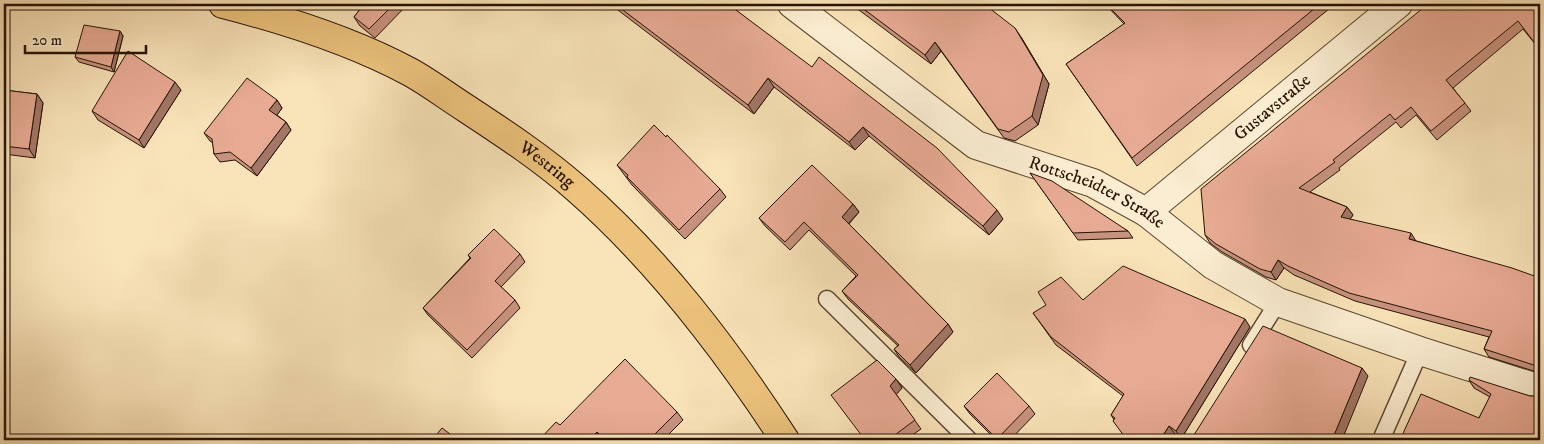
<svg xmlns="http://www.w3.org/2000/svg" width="1544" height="444" viewBox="0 0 1544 444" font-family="'IM FELL DW Pica',serif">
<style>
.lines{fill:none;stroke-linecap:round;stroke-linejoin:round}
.lane-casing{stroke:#5b4731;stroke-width:19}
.street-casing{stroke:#5b4731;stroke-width:30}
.primary-casing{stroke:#261304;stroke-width:30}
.lane{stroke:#fbedd1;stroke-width:16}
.street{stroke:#fbedd1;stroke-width:28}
.primary{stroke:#ecc27c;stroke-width:28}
.wall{fill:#c7927e;stroke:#261304}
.shaded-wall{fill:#a27767;stroke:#261304}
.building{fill:#e7aa93;stroke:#261304}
.labels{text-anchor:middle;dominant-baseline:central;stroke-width:4.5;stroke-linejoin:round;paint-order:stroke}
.street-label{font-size:18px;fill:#261304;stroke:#fbedd1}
</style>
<rect width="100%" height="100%" fill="#f9e3b8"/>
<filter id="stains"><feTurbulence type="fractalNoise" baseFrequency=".004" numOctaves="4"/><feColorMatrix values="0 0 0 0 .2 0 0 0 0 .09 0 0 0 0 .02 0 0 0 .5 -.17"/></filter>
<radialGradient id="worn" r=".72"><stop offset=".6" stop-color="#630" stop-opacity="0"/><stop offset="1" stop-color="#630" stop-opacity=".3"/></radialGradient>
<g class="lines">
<defs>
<path id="lane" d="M827 299 969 440
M1251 345 1278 302
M1381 440 1420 351"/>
<g id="street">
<path id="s1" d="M792 4 976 145 1093 183 1146 212 1213 265 1278 302 1420 351 1540 389"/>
<path id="s2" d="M1146 212 1398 4"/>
</g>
<g id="primary">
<path id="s3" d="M223 4C286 20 352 41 410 72 430 83 448 97 467 109 505 134 543 159 577 189 659 261 726 349 785 440"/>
</g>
</defs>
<use href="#lane" class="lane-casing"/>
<use href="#street" class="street-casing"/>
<use href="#primary" class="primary-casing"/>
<use href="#lane" class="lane"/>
<use href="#street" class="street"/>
<use href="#primary" class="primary"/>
</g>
<path class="wall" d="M364 4H408L375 38 360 26 354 17Z
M610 4H728L1003 219 989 235 869 136 855 150 774 87 754 114Z
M851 4H985L1021 37 1049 84 1038 125 1015 141 1004 138 941 51 931 64Z
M1105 4H1335L1137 166 1066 64 1124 24Z
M1540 4V50L1523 29 1453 88 1471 111 1437 140 1416 115 1401 128 1396 122 1339 168 1340 170 1310 192 1347 207 1353 215 1350 219 1416 241 1540 278V373L1489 357 1484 349 1489 337 1355 301 1294 275 1284 268 1276 280 1266 277 1222 252 1210 243 1205 235Z
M120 31 123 36 114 72 79 62 75 57Z
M4 90 37 94 43 103 35 158 4 154Z
M181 90 144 148 98 120 92 111Z
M277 100 282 108 277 115 286 122 291 130 257 176 235 160 220 162 214 154 213 143 210 141 204 133Z
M666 137 720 189 726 197 685 239 632 185 617 165Z
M1030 173 1128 231 1133 238 1078 240Z
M853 204 859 212 849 224 948 324 953 332 916 373 899 357 894 349 898 346 848 299 842 291 856 276 809 230 790 250 765 226 759 218Z
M520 254 525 262 501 287 515 300 520 308 472 358 428 315 423 308 470 258 468 255Z
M1083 300 1250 327 1181 439 1175 434 1171 440H1127L1111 415 1123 396 1056 345 1033 313Z
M896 379 902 388 896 394 921 429 905 440H864Z
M1469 380 1530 396H1537L1540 440 1479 418 1490 397 1474 388Z
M964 406H1029L1035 414 1010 440H996L970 414Z
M677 412 683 420 663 440H539L560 425Z"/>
<path class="shaded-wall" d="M1015 28 1021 37 1049 84 1038 125 1032 116Z
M120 31 123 36 114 72 111 67Z
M935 42 941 51 931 64 925 55Z
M768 78 774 87 754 114 748 105Z
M175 82 181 90 144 148 139 140Z
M37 94 43 103 35 158 29 149Z
M277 100 282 108 275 118 269 110Z
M286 122 291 130 257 176 251 168Z
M863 127 869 136 855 150 849 142Z
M853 204 859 212 847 225 842 217Z
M1347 207 1353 215 1346 225 1341 217Z
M997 210 1003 219 989 235 983 226Z
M1411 233 1416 241 1409 239Z
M1278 260 1284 268 1276 280 1271 272Z
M1245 319 1250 327 1181 439 1176 431Z
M948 324 953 332 916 373 910 365Z
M1362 368 1368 376 1342 440H1332Z
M896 379 902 388 896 395 890 386Z
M1169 426 1175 434 1171 440H1160Z
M597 432 602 440H589Z"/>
<path class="building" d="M364 4H394L369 29 354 17Z
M615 4H728L812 67 819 57 937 148 997 210 983 226 863 127 849 142 768 78 748 105Z
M857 4H984L1015 28 1043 75 1032 116 1009 132 998 129 935 42 925 55Z
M1106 4H1320L1132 158 1066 64 1125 23Z
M1428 4H1540V43L1537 46 1518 21 1446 80 1465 103 1431 131 1411 107 1395 120 1390 114 1333 160 1335 162 1299 188 1347 207 1341 217 1411 233 1409 239 1512 268 1540 278V367L1484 349 1492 331 1349 293 1288 266 1278 260 1271 272 1260 269 1216 244 1205 235 1201 189Z
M84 25 120 31 111 67 75 57Z
M128 51 175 82 139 140 92 111Z
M247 78 277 100 269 110 286 122 251 168 230 152 214 154 212 139 204 133Z
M4 90 37 94 29 149 4 146Z
M654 125 666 137 667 135 720 189 679 230 627 177 628 175 617 165Z
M812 165 853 204 842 217 948 324 910 365 894 349 899 345 842 291 858 275 804 222 785 242 759 218Z
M1030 173 1052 181 1128 231 1073 233Z
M494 229 520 254 495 281 515 300 467 350 423 308 471 258 468 255Z
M1123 266 1245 319 1176 431 1169 426 1160 440H1127L1113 421 1115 418 1111 415 1124 394 1051 337 1033 313 1046 305 1038 292 1061 277 1083 300Z
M1263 326 1362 368 1332 440H1195L1192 438Z
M625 359 677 412 649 440H605L597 432 589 440H539L556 422 560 425Z
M877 360 896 379 890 386 915 420 888 440H865L831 395Z
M997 373 1029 406 997 439 964 406Z
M1470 377 1530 396H1537L1540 395V440H1400L1421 394 1479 418 1491 394 1469 380Z
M442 428 458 440H432Z"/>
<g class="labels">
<g class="street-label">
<text stroke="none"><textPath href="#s2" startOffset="164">Gustavstraße</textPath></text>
<text stroke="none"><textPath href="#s3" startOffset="365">Westring</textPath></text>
<text stroke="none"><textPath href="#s1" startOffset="362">Rottscheidter Straße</textPath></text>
</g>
</g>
<rect width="1544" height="444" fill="none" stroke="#f9e3b8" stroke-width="20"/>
<rect x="5" y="5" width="1534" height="434" fill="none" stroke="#261304" stroke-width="2.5"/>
<rect x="10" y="10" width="1524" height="424" fill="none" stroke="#261304"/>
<path d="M25 45v8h121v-8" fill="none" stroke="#261304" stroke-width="2.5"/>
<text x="32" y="45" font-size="15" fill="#261304" stroke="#fbedd1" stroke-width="4" paint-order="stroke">20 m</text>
<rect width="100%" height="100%" filter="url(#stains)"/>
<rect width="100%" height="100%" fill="url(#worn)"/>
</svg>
